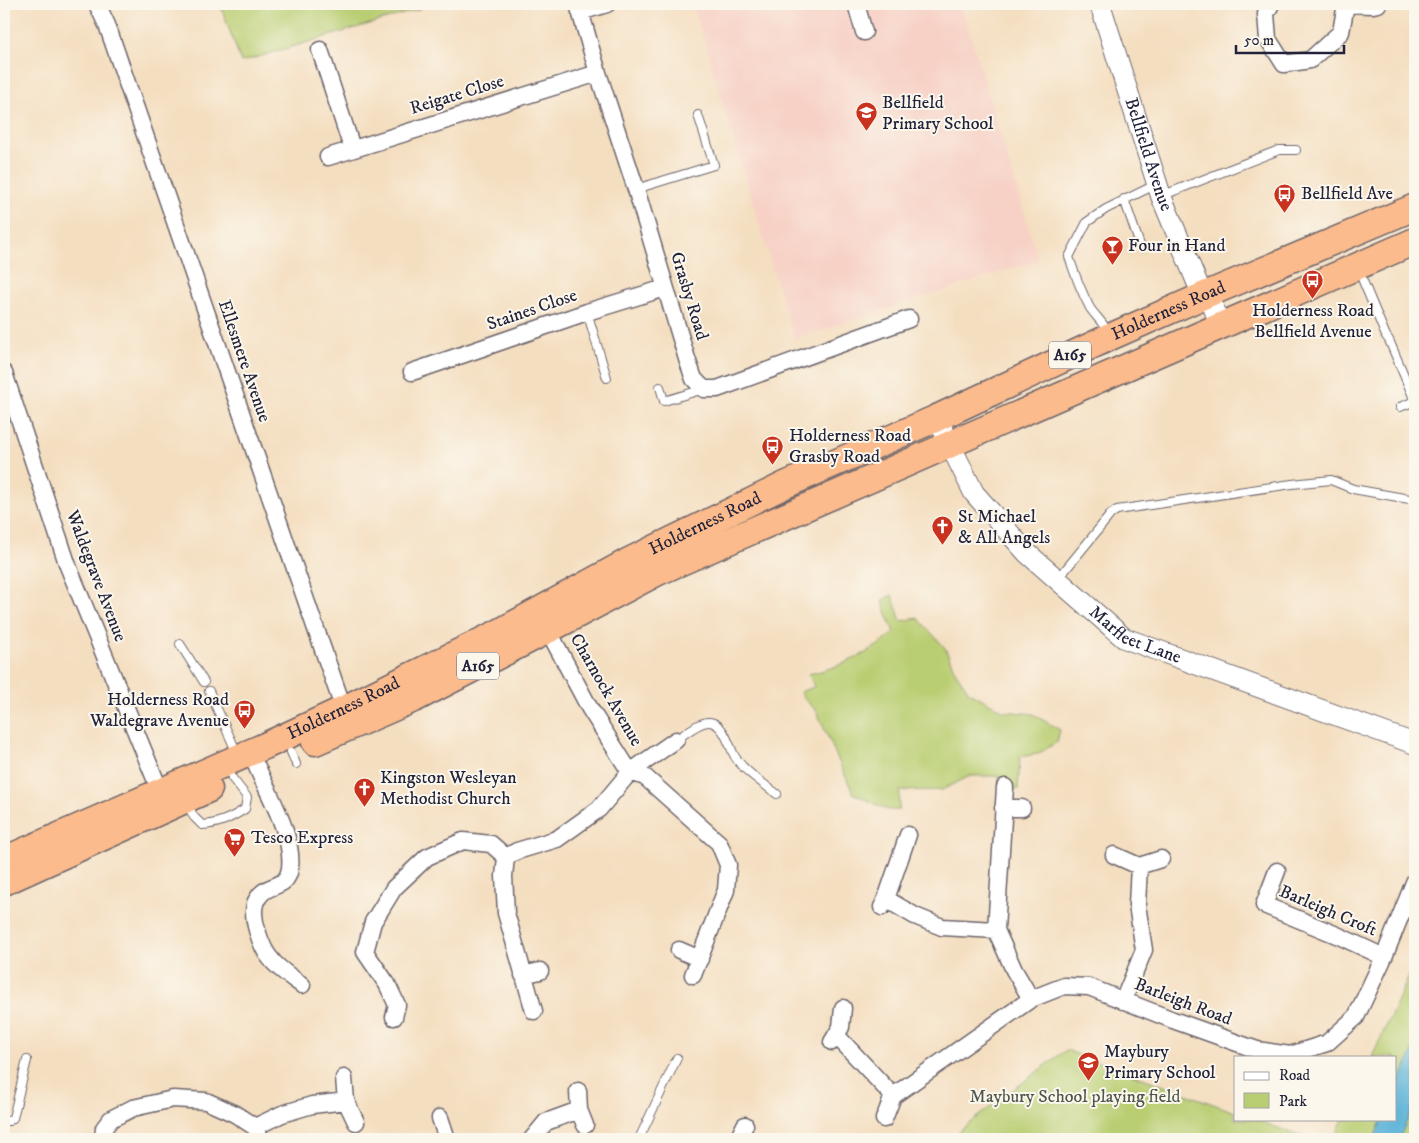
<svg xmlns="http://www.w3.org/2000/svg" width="1419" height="1143" viewBox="0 0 1419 1143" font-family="'IM FELL DW Pica',serif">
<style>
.built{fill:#f7d1c6}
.green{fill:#b9ce72;stroke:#6e7856}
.water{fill:#5cb2d8;stroke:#3f6a8a}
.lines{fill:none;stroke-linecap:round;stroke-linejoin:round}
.service-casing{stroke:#6c646a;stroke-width:10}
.minor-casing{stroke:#6c646a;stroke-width:19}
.tertiary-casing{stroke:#6c646a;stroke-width:22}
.trunk-casing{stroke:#6c646a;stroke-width:29}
.service{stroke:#fff;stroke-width:8}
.minor{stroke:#fff;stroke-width:16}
.tertiary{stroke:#fff;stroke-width:20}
.trunk{stroke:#fbbb8c;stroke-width:26}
.labels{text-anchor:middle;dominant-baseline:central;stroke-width:4;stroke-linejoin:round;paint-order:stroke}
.shield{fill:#fbf7ec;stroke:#636270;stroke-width:1}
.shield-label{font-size:16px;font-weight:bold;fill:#22223b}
.street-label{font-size:18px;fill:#22223b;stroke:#fbf7ec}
.poi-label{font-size:18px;fill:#22223b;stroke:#fbf7ec;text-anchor:start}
.park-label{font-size:18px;fill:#4f564c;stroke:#fbf7ec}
</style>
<rect width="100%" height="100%" fill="#fbf7ec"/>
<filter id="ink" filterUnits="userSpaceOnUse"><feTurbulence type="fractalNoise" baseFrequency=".02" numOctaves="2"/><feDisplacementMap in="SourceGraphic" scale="10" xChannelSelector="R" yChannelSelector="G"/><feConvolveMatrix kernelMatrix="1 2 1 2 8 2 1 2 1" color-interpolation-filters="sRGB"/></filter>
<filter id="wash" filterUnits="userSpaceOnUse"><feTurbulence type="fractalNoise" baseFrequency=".0096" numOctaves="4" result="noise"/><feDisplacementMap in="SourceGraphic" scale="20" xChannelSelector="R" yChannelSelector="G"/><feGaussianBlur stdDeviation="1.12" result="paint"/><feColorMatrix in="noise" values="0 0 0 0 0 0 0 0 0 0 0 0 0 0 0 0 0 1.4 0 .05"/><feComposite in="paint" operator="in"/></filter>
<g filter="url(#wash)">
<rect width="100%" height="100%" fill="#f4dec0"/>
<path class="built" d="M693 4H961L1038 260 794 339Z"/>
<path class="green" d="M220 4H418L420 9 241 62Z
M892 595 901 621 918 618 945 648 955 671 969 692 1004 711 1033 714 1060 730 1057 742 1038 754 1020 757 1018 789 1002 790 999 776H970L942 790 900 791 899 810H888L853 793 816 710 807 702 800 692 814 687 809 674C840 667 870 654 894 633L882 600Z
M1415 963V1139H1334L1343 1119H1395V1057H1372Z
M1066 1050 1235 1112V1119H1254L1308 1139H948Z"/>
<path class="water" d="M1415 1047V1103L1399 1139H1374L1382 1119H1395V1091Z"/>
</g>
<g filter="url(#ink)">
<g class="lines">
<defs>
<path id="service" d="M636 189 714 165 698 115
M1161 196 1279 150H1296
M1124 199 1141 248
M1358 269 1386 336 1389 340 1415 401
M587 312 607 378
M1108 333C1104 323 1096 317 1090 308 1081 291 1075 275 1069 257L1087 222 1106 209 1157 184
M660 387 664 401 704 389
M1400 407 1415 401
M1057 580 1111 514 1117 510 1292 484 1331 480 1353 489 1415 500
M180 644 204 682
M209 691 237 753
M676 740C685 734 699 721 710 722 724 724 729 745 734 755 742 770 764 784 777 794
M291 752 296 764
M187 804 194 817 202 825C219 824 231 818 245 809L247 797 232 778
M4 1121H9L13 1118 27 1060
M639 1139 677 1058"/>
<path id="minor" d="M97 4 107 25 346 716
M578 4 598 73 636 189 687 359 694 379 704 389H717L909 319
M856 4 864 32
M1271 4 1266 14 1268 39 1284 64 1310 60 1341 32 1346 4
M1346 4 1373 5 1378 4
M580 12 607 4
M320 50 352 148
M328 157 598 73
M412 372 587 312 665 288
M4 373 68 566 160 791
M548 630 590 709 630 772 645 777 719 843 728 865 726 890 693 975
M257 767C269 795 294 837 290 868 287 889 271 883 261 894 259 897 255 901 255 904 251 918 261 947 270 958 278 969 291 977 302 985
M1005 787 996 930 1014 970 1031 999
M1003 808H1022
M1114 855 1139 866 1161 859
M1277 871 1264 905 1339 936 1384 957
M886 899 915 916 942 927 996 930
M882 907 886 899 908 835
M679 950 700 959
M523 975 540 971
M1123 1001 1144 950 1137 905 1139 866
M534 1011 506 913 504 876 506 857 517 851 557 839 599 809 630 772 676 740
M394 1017 397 1005 387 984 365 952 373 922 394 888 427 857 463 841 491 844 506 857
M836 1035 893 1096
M832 1042 841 1027 843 1008
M344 1078 346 1101 356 1122
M578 1091 579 1110 585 1125
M440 1118 447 1139
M884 1119 893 1096 1031 999 1064 986 1089 987 1173 1020 1257 1050 1290 1055 1327 1043 1356 1017 1384 957 1415 880
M255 1127 282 1114 312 1105 346 1101
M103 1139 104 1128 111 1119 133 1108 173 1099 206 1101 235 1114 255 1127 261 1139
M532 1139 546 1122 579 1110
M738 1139 745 1125"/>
<g id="tertiary">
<path id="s1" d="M1100 4 1161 196 1199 287 1211 301 1220 325"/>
<path id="s2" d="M937 418 974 493 1027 553 1124 638 1415 744"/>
</g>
<g id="trunk">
<path d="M315 742 416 698 548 630 658 572 1415 241"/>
<path id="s3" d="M4 860 265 746 344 709 498 633 631 560 785 485 937 418 1110 337 1205 295 1415 207"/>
<path d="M4 882 209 789"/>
</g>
</defs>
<use href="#service" class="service-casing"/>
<use href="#minor" class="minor-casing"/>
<use href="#tertiary" class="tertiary-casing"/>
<use href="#trunk" class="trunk-casing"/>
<use href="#service" class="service"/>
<use href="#minor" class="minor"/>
<use href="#tertiary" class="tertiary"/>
<use href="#trunk" class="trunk"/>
</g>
</g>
<defs>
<symbol id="school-pin" viewBox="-11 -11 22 30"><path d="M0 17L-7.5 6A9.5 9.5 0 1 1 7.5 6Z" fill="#c8321e" stroke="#fbf7ec"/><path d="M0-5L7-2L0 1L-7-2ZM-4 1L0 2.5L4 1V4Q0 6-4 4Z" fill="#fff"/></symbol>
<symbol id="bus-pin" viewBox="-11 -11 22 30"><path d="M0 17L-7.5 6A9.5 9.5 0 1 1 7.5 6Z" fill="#c8321e" stroke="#fbf7ec"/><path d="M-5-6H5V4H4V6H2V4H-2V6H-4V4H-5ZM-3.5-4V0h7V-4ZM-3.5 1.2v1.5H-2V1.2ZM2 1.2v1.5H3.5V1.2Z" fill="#fff"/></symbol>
<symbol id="bar-pin" viewBox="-11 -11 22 30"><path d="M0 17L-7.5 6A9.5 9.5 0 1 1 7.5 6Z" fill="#c8321e" stroke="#fbf7ec"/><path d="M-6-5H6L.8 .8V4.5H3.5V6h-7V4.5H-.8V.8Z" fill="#fff"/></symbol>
<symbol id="church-pin" viewBox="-11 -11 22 30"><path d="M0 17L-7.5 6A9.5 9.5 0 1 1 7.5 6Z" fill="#c8321e" stroke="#fbf7ec"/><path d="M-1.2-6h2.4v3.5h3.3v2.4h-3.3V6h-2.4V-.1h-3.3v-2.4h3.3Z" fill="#fff"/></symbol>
<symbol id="supermarket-pin" viewBox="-11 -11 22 30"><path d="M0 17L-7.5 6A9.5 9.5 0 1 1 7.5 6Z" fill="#c8321e" stroke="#fbf7ec"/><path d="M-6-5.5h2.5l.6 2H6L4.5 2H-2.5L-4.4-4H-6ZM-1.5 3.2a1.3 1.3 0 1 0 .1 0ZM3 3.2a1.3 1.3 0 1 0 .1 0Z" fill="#fff"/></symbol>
</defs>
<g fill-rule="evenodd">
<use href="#school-pin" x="854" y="100" width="25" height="34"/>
<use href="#bus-pin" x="1272" y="182" width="25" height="34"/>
<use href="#bar-pin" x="1100" y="234" width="25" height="34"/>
<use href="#bus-pin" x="1300" y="268" width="25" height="34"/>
<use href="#bus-pin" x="760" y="434" width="25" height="34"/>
<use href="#church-pin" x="930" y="514" width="25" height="34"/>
<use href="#bus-pin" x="232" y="698" width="25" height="34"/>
<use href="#church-pin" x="352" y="776" width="25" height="34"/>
<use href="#supermarket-pin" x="222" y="826" width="25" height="34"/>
<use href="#school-pin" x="1076" y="1050" width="25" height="34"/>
</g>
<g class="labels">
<g class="shield">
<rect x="1049" y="341.5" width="42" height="27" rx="4"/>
<rect x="457" y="652.5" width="42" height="27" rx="4"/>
</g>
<g class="shield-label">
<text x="1070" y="355">A165</text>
<text x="478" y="666">A165</text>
</g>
<g class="street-label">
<text transform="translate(457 95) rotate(-17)">Reigate Close</text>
<text stroke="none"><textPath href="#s1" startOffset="158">Bellfield Avenue</textPath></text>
<text transform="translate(689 296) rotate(73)">Grasby Road</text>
<text transform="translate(532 310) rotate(-19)">Staines Close</text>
<text stroke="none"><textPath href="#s3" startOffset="1288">Holderness Road</textPath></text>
<text transform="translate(244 361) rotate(71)">Ellesmere Avenue</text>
<text stroke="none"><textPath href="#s3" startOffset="778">Holderness Road</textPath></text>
<text transform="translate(96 576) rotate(69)">Waldegrave Avenue</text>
<text stroke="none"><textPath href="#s2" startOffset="301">Marfleet Lane</textPath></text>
<text transform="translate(606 690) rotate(60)">Charnock Avenue</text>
<text stroke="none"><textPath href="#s3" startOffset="372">Holderness Road</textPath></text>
<text transform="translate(1328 911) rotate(23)">Barleigh Croft</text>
<text transform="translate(1183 1002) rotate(21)">Barleigh Road</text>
</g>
<g class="poi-label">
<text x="882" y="103">Bellfield<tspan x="882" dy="21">Primary School</tspan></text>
<text x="1301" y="194">Bellfield Ave</text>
<text x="1128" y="246">Four in Hand</text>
<text x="1313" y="311" text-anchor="middle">Holderness Road<tspan x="1313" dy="21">Bellfield Avenue</tspan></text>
<text x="789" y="436">Holderness Road<tspan x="789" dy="21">Grasby Road</tspan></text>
<text x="958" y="517">St Michael<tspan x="958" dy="21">&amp; All Angels</tspan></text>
<text x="229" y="700" text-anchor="end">Holderness Road<tspan x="229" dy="21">Waldegrave Avenue</tspan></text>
<text x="380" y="778">Kingston Wesleyan<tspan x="380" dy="21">Methodist Church</tspan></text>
<text x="251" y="838">Tesco Express</text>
<text x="1104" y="1052">Maybury<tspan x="1104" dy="21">Primary School</tspan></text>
</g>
<g class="park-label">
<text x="1075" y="1097">Maybury School playing field</text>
</g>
</g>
<rect width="1419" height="1143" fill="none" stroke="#fbf7ec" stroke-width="20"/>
<rect x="1234" y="1056" width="162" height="65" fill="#fbf7ec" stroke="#a4a2a5"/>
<rect x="1244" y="1072" width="25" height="8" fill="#ffffff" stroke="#a4a2a5"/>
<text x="1279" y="1080" font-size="15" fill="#22223b">Road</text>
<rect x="1244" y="1093" width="25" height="15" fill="#b9ce72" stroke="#a4a2a5"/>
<text x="1279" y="1106" font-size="15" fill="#22223b">Park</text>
<path d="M1236 45v8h108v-8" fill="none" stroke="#22223b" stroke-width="2.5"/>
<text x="1244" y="45" font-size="15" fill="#22223b" stroke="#fbf7ec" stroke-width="4" paint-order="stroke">50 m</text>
</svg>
